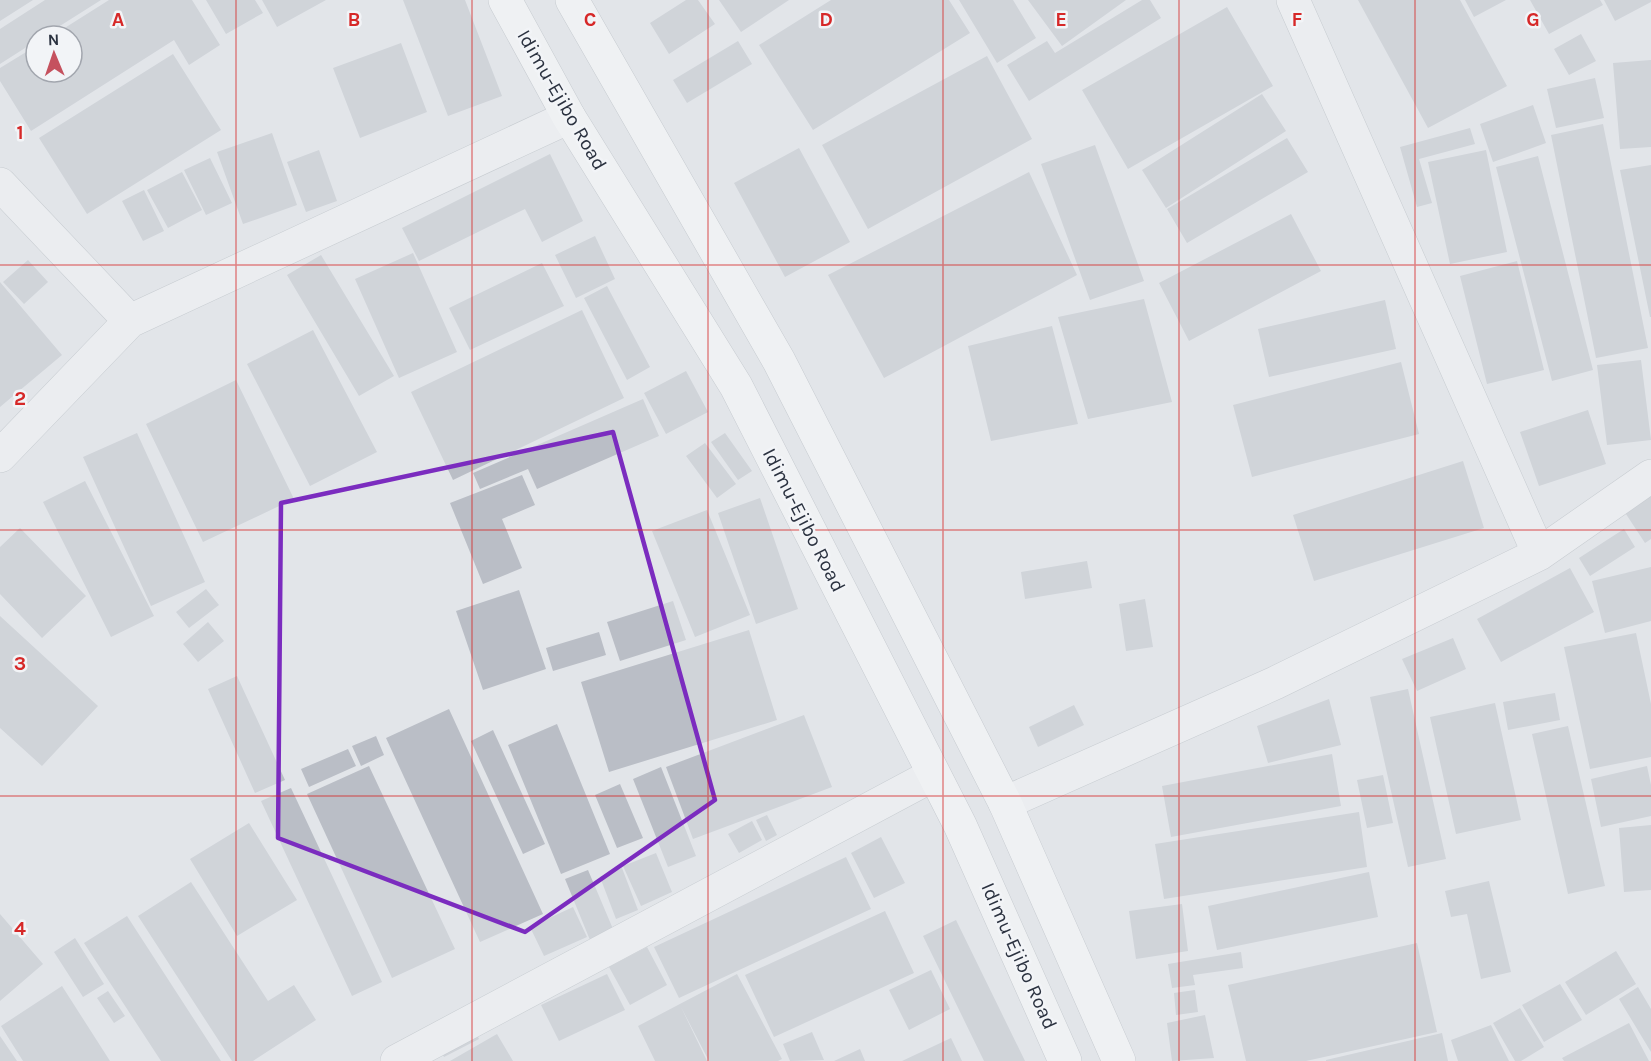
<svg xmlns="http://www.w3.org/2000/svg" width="1651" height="1061" viewBox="0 0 1651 1061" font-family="Karla,sans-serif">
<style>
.building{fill:#babec6}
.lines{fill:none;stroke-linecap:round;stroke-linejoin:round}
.street-casing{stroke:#a7acb3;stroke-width:34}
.secondary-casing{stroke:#a7acb3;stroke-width:34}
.street{stroke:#f5f6f8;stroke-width:33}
.secondary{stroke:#fff;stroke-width:33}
.marked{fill:none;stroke:#7b2cbf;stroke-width:4.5;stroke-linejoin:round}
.grid{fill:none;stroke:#d62828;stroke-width:1.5;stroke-opacity:0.55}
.labels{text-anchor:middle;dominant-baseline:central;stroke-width:5;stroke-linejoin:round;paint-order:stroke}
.street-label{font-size:20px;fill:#2b3240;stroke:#f2f4f7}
.grid-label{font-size:20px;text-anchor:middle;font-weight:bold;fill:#d62828;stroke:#f2f4f7;stroke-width:5;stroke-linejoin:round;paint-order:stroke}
</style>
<rect width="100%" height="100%" fill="#e2e5e9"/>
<path class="building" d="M0 0H33L0 21Z
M45 0H101L44 36H36V41L0 64V29Z
M109 0H192L220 45 189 65 174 40 31 131 0 81V68L36 46V72H72V36H52Z
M206 0H255L263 13 226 34Z
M262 0H326L277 27Z
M403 0H465L502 96 448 116Z
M686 0H698L715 24 669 54 650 23Z
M719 0H789L741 32Z
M831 0H949L970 33 813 130 759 45Z
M959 0H1013L1036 38 997 63Z
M1028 0H1126L1062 46Z
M1142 0H1150L1161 18 1029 101 1007 65 1047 41 1055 53Z
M1358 0H1460L1507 86 1428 128Z
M1465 0H1506L1474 17Z
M1530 0H1600L1603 5 1549 34Z
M1604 0H1651V2L1615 21Z
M1227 7 1273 86 1128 169 1082 90Z
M1581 34 1596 61 1569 75 1554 49Z
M738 41 752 64 687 103 673 80Z
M401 43 427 112 360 138 333 68Z
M173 54 221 130 87 214 39 138Z
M987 56 1032 139 868 229 822 145Z
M1651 60V147L1620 149 1613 63Z
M1595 78 1604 118 1556 128 1547 89Z
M1262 94 1286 131 1166 208 1142 170Z
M1533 105 1546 143 1493 162 1480 124Z
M1603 124 1648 348 1596 358 1551 135Z
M1470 128 1475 144 1419 159 1432 203 1417 207 1400 147Z
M272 133 297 205 243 224 217 152Z
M1287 138 1308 172 1187 243 1167 209Z
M1095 145 1144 281 1090 300 1041 164Z
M799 148 850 242 785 277 734 183Z
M319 150 337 201 306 212 287 162Z
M1486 150 1507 252 1450 264 1428 162Z
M550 154 583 221 542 242 525 209 419 261 402 228Z
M1538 156 1593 370 1552 381 1496 167Z
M210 158 232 203 206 215 184 170Z
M1651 165V317H1650L1620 170Z
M182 172 202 210 168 228 147 190Z
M1029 172 1077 275 884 378 828 275Z
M144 190 164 231 143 241 122 201Z
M1291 214 1321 271 1189 341 1159 283Z
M595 236 615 279 576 298 555 255Z
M413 253 457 352 399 378 355 279Z
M321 255 394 376 359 396 287 275Z
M28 260 48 282 24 304 3 282Z
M1517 261 1544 370 1487 384 1460 276Z
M542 263 564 306 470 350 449 308Z
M0 282 62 355 0 407Z
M607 286 650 367 627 380 584 298Z
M1144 299 1172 402 1088 419 1058 317Z
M1385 300 1396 349 1269 377 1258 329Z
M582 310 624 398 453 480 411 392Z
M1052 326 1078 424 991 441 968 346Z
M313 330 377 452 310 486 247 364Z
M1641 360 1651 440 1607 445 1597 365Z
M1401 362 1419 434 1252 477 1233 405Z
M686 371 708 412 666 434 644 393Z
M236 380 294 499 203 542 146 424Z
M643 399 659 436 537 489 528 469 480 489 473 473Z
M1588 410 1606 464 1539 486 1520 432Z
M137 433 205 582 151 606 83 457Z
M725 433 752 471 738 480 711 442Z
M705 443 736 484 717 498 686 456Z
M1463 461 1484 528 1314 581 1293 515Z
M522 475 535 505 502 519 522 568 483 584 450 503Z
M85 481 154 616 111 637 43 502Z
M1651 493V539L1645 543 1624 511Z
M760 498 798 609 756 624 718 513Z
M707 510 750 615 695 637 652 531Z
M20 528 86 596 42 638 0 594V547Z
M1624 529 1635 547 1590 576 1579 558Z
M1087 561 1092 588 1025 599 1021 572Z
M1651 567V621L1605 633 1592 581Z
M1570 568 1594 612 1501 662 1477 619Z
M206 589 219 605 189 628 176 612Z
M519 590 546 669 483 690 456 611Z
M1145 599 1153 647 1126 651 1119 604Z
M673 601 686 640 620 661 607 622Z
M0 616 98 706 42 766 0 728Z
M208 622 224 641 198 662 183 644Z
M749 630 777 720 609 772 581 682Z
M599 632 606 655 553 671 546 648Z
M1636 633 1651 704V757L1590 769 1564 647Z
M1453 638 1466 669 1417 691 1402 659Z
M237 676 285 780 255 793 208 689Z
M1408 689 1446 859 1408 867 1370 697Z
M1555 693 1560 720 1508 730 1503 702Z
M1329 699 1341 745 1268 763 1257 726Z
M1495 703 1521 820 1456 834 1430 717Z
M1074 705 1084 725 1038 747 1029 727Z
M449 709 543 914 480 942 386 738Z
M804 715 832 787 693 839 666 767Z
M557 724 610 854 561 874 508 745Z
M1568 726 1605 886 1568 894 1532 734Z
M493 730 545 844 523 854 471 741Z
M376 736 384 755 361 766 352 746Z
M348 749 356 766 309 787 301 769Z
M1332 754 1341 806 1171 837 1162 786Z
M369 766 455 949 392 978 307 794Z
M1647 766 1651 785V816L1601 827 1591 779Z
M661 767 696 856 668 867 633 779Z
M1383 775 1393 823 1367 828 1357 780Z
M620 784 643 838 617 848 595 795Z
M291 788 382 982 352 996 261 801Z
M1359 812 1367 867 1164 899 1155 844Z
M767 815 777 835 766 841 756 820Z
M752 821 762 840 739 853 728 834Z
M249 823 297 900 237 936 190 859Z
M1651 825V890L1624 892 1619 828Z
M881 837 905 883 874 898 851 853Z
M656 853 672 892 641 906 623 866Z
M846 857 871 909 679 998 654 947Z
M622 868 638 910 616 919 600 877Z
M588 870 613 929 590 940 565 879Z
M1369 872 1378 917 1217 950 1208 906Z
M1489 881 1511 972 1481 979 1467 914 1451 917 1445 891Z
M191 882 268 1001 294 985 316 1020 253 1061H232L138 916Z
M1182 904 1188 951 1136 959 1129 911Z
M573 907 587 937 544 956 530 927Z
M885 911 914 973 774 1037 745 975Z
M0 914 43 964 0 1001Z
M127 916 221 1061H161L84 943Z
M956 920 1025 1061H984L923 936Z
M75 938 104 984 83 997 54 952Z
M1417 943 1437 1032 1306 1061H1246L1228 985Z
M647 947 667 985 630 1005 609 967Z
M1616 951 1636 984 1586 1015 1565 982Z
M1241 952 1243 968 1193 975 1195 985 1172 988 1168 964Z
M931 970 950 1009 909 1030 889 990Z
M607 974 625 1010 559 1041 541 1005Z
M737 974 782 1059 778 1061H709L681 1007 707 1061H655L638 1026Z
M1560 984 1582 1020 1544 1042 1522 1005Z
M62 986 110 1061H23L1 1026Z
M1638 987 1651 1009V1052L1619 999Z
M1195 990 1198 1012 1176 1015 1174 993Z
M108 991 125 1016 114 1023 97 998Z
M1520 1008 1544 1047 1521 1061H1515L1493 1023Z
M1205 1015 1214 1058 1172 1061 1167 1023Z
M1629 1023 1649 1061H1564L1562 1058Z
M472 1024 479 1039 444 1057 436 1042Z
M1491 1025 1509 1061H1458L1451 1040Z
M812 1032 824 1060 790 1061 783 1044Z
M1442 1033 1448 1061H1326V1060Z
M497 1034 513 1061H450Z
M0 1036 17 1061H0Z
M951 1038 962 1061H902Z
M860 1049 865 1061H834Z"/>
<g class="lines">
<defs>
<path id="street" d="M1293 0 1539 554
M0 184 130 321 0 456
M130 321 569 117
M1005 803 1275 683 1539 554 1651 476
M397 1061 933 775"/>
<path id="secondary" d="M505 0 569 117 736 386 960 825 1065 1061
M572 0 779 361 1005 803 1119 1061"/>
</defs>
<use href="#street" class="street-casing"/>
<use href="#secondary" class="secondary-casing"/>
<use href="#street" class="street"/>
<use href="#secondary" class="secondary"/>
</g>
<path d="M0 0H1651V1061H0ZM613 432 715 800 525 932 278 838 281 503Z" fill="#e2e5e9" fill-opacity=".55" fill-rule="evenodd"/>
<path class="marked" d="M613 432 715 800 525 932 278 838 281 503Z"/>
<path class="grid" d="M236 0V1061M472 0V1061M708 0V1061M943 0V1061M1179 0V1061M1415 0V1061M0 265H1651M0 530H1651M0 796H1651"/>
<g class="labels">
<g class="street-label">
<text transform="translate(562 100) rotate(60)">Idimu-Ejibo Road</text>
<text transform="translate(804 520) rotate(63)">Idimu-Ejibo Road</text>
<text transform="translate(1019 956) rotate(66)">Idimu-Ejibo Road</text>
</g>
</g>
<g class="grid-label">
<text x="118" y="26">A</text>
<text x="354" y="26">B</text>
<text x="590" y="26">C</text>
<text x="826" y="26">D</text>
<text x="1061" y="26">E</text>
<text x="1297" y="26">F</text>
<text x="1533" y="26">G</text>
<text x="20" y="139">1</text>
<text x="20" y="405">2</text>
<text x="20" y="670">3</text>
<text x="20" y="935">4</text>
</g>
<g transform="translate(54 54) rotate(358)"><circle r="28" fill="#f2f4f7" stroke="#a2a6ae" stroke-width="1.5"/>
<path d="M0-4.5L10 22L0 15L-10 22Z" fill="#c5515e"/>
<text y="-9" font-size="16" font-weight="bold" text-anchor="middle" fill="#2b3240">N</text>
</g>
</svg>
